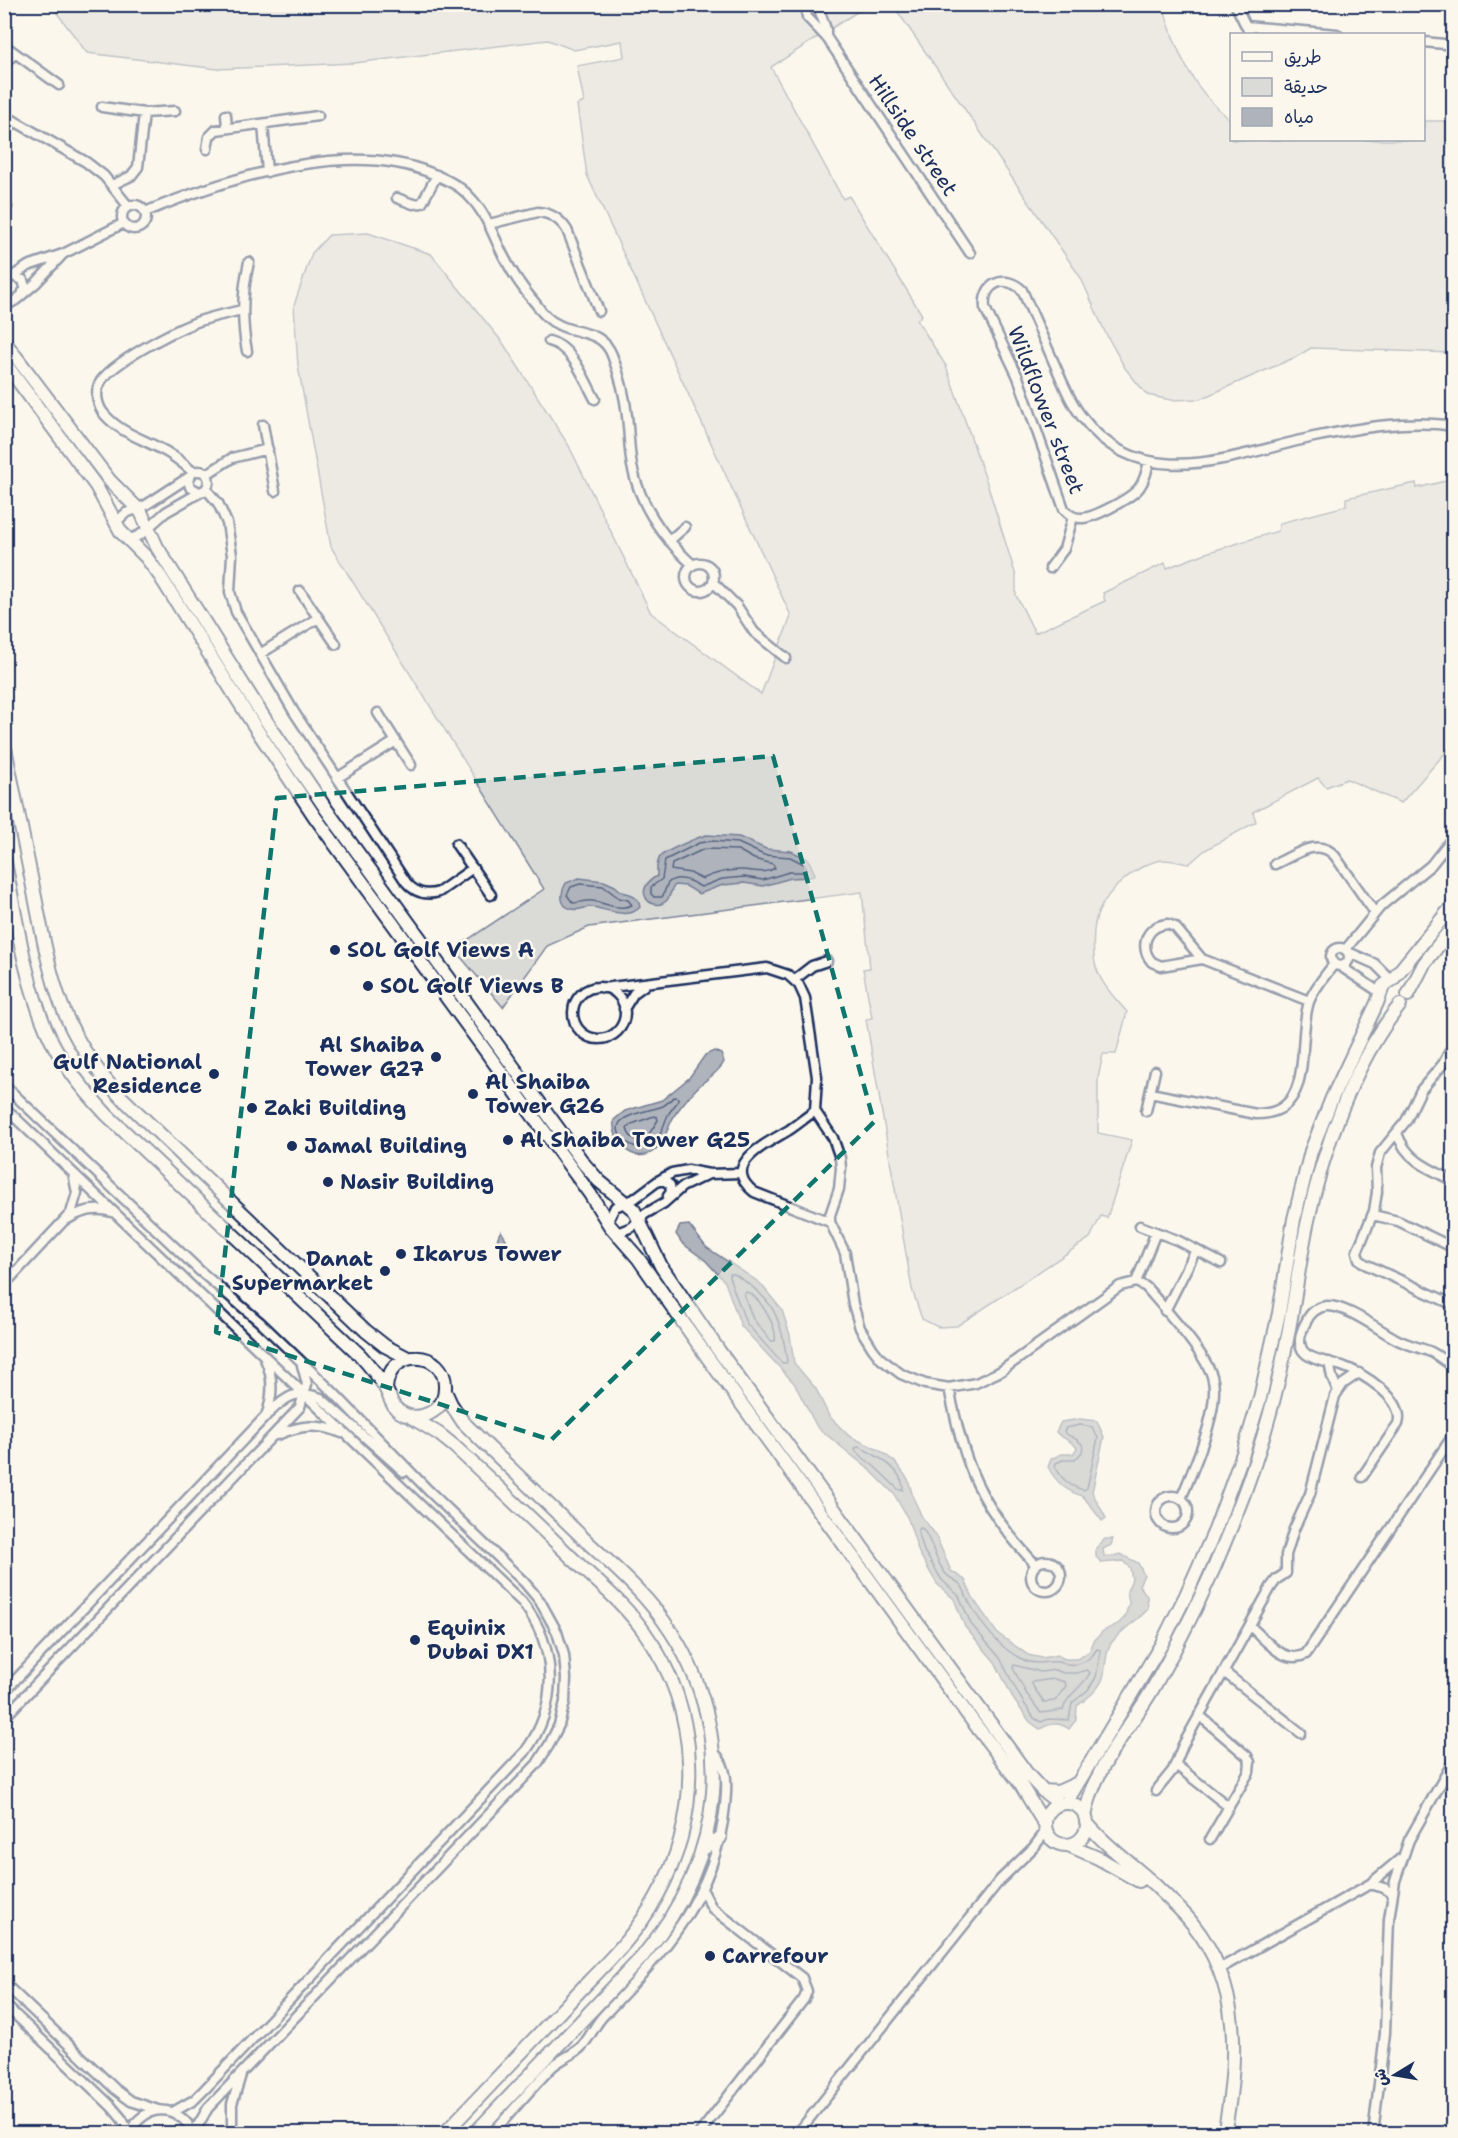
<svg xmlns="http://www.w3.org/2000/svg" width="1458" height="2138" viewBox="0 0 1458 2138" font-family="'Shantell Sans','Playpen Sans Arabic',sans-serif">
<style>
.green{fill:#dadad7;stroke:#7a849a;stroke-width:1.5}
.water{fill:#afb3bb;stroke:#747e96;stroke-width:1.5}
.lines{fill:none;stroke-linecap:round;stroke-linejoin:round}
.shore{stroke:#566483;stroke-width:1.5}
.street-casing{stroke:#1b2f5e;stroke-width:13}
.secondary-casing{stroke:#1b2f5e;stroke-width:16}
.street{stroke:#fbf7ec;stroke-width:8}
.secondary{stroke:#fbf7ec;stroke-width:12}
.marked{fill:none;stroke:#0f766e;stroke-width:4.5;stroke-dasharray:12 8;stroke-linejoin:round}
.poi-dot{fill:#1b2f5e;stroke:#fbf7ec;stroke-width:2}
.labels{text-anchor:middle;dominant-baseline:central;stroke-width:5;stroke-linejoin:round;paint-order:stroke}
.street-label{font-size:21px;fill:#1b2f5e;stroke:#fbf7ec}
.poi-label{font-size:21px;font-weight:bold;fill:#1b2f5e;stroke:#fbf7ec;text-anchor:start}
</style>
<rect width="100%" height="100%" fill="#fbf7ec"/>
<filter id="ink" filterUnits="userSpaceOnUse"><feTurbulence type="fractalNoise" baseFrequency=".0167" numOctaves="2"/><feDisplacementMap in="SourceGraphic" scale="12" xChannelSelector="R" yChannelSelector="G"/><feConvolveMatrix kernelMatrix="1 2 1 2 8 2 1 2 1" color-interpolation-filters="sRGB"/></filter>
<g filter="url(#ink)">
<path class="green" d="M51 5H868L771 67 843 199 849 196 922 315 917 320 946 366 987 483 1016 576V595L1035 633 1105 601 1103 593 1165 563 1167 568 1206 553 1278 531 1280 523 1346 506V498L1416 483 1417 488 1453 479V744L1401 803 1347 779 1326 787 1318 778 1253 812 1256 822 1205 850 1189 864C1181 863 1170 859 1162 860 1138 863 1108 890 1099 911 1093 923 1093 944 1094 957 1096 979 1113 996 1127 1012L1116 1054H1103L1098 1078V1133L1132 1140 1107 1218 1101 1216 1090 1238 957 1326 938 1327 922 1319 912 1289 866 1019 872 1018 863 969 870 968 862 892 589 927 547 946 503 1007 454 949 544 889 331 547 298 366 294 305 312 253 329 235 368 233 431 254 503 343 569 446 651 613 761 694 791 616 587 175 577 105 584 102 577 66 624 57 622 41 574 50 548 40 354 63 218 69 87 53Z
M893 5H1163C1175 50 1193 91 1231 120L1232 140H1424V121H1453V353L1311 348 1296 357 1200 399 1171 400 1147 395 1125 368 1105 332 1081 278Z"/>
<path class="water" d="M707 835 739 837 766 849 791 851 808 859 815 874 810 877 791 878 763 886 744 883 723 885 699 894 686 886 675 885C670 890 671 898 665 902 651 912 631 890 657 876 657 870 656 863 660 857 663 852 700 836 707 835Z
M579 878 604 881 615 886 622 892 630 894 638 900 640 907C628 921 605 908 591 907 585 907 578 911 572 909 558 906 561 892 566 883Z
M714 1051 721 1054 724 1062C718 1074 707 1078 697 1088 690 1095 682 1105 676 1113 668 1124 666 1141 655 1150 635 1167 611 1142 614 1120L625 1111 662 1100 689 1078 705 1055Z
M689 1225 706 1247 760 1283 782 1310 790 1335 794 1363 816 1389 829 1416 849 1436 879 1450 895 1462 908 1479 913 1497 922 1517 935 1534 951 1571 965 1580 974 1600 997 1633 1028 1655 1042 1658 1057 1655 1065 1659H1077L1089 1652 1094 1641 1103 1631 1118 1624 1125 1617 1129 1603 1127 1591 1132 1579 1130 1568 1123 1561 1102 1563 1096 1557V1548L1105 1539H1113L1111 1545 1103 1549 1104 1556 1110 1557 1120 1554 1138 1563 1144 1575 1139 1585 1147 1596 1148 1609C1137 1622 1119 1630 1110 1645 1105 1655 1106 1668 1103 1678 1099 1690 1087 1698 1077 1706L1076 1720 1069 1729C1059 1722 1051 1723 1040 1729L1030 1722 1014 1700 995 1662 965 1627 954 1599 937 1584 919 1553 908 1519 894 1494 871 1471 817 1427 794 1383 741 1326 725 1282 706 1261 682 1243 676 1234 680 1226Z
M501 1231 507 1241 505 1253C496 1247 495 1240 501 1231Z
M1080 1419 1097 1421 1104 1437 1092 1492 1106 1518 1102 1521 1083 1496C1066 1492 1056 1482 1048 1467L1051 1459 1061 1454H1073L1077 1448C1072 1440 1063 1440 1056 1432L1061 1422Z"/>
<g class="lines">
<path class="shore" d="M712 841 738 843 764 855 790 857 804 864 807 869 804 872H789L763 880 744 877 722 879 701 887C693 882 677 874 668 883 665 887 665 893 662 897H654L651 894V887L662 879 665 860 699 843Z
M708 849 738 850 754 859 773 864 775 868C764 875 754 870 741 870 727 870 715 873 702 879L690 873 671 870 672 864 702 850Z
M580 884 603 886 619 898 628 900 632 905C620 911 605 903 593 901 586 900 580 903 573 903L567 895 571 887Z
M674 1097 678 1098V1101C675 1105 672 1109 669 1113 664 1122 661 1139 651 1145 638 1154 613 1138 619 1124 624 1114 653 1110 663 1106 667 1104 670 1100 674 1097Z
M654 1116 657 1117 658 1120 646 1139C636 1142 629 1138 627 1128L632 1124Z
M730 1274H734C773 1298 781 1316 787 1361L786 1363H782L746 1323 729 1277Z
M746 1292C759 1295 778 1328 775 1341H771L753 1319 744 1295Z
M1080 1425 1092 1427 1098 1438 1087 1488 1084 1490C1070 1487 1061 1479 1055 1466L1056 1463 1063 1460H1075L1082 1452 1083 1446C1077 1436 1068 1438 1064 1431L1066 1428Z
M859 1447C876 1455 904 1469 903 1490H899L875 1467 856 1452 855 1448Z
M920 1528 923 1529C933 1542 935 1562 946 1574 950 1579 957 1580 961 1585 965 1590 966 1597 969 1602 982 1626 1000 1650 1026 1661 1039 1666 1048 1660 1058 1662 1075 1667 1087 1665 1097 1649L1101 1650 1096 1677 1088 1690 1072 1703 1069 1720 1048 1719 1041 1722 1034 1718 1020 1697 1000 1658 971 1624 959 1596 942 1580 924 1551 918 1531Z
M1014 1665 1041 1672 1055 1670 1063 1673H1077L1087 1670 1090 1673C1082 1688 1067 1694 1063 1710L1041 1713 1026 1693 1013 1668Z
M1054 1679 1065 1682 1066 1686 1055 1701 1044 1702 1034 1688 1031 1682Z"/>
<defs>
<path id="street" d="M805 4 807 17 827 38 970 253
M817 4 826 29V37
M1235 4 1250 34
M1246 26 1337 34
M1424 42 1454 45
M4 45 59 85
M4 65 14 54
M102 107 144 113 175 111
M4 115 86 162 104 176 129 207
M226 115 227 128
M263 124 267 172
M4 134 14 122
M207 149 209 137 216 130 318 116
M112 185 131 176 138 167 144 113
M397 198 413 204 422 203 437 175
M4 205 7 207
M122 217a12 12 0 1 1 24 0a12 12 0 1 1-24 0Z
M145 212C225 179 347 138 431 173 445 179 459 185 469 196 486 213 493 235 503 255 512 273 523 289 536 304 542 313 549 321 559 325 579 335 602 330 612 355 619 373 625 396 627 416 629 433 629 449 632 466 640 505 664 539 693 565
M489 224 538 212C551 213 560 219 567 230L599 311
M13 276 23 280 26 291 23 292
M4 282 28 266 63 254 124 223
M4 307 16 300 36 283 63 254
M549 341C573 347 584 379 595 399
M247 351C241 320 242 292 249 262
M263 425 275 491
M1149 461C1147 471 1145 480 1139 488 1131 498 1093 519 1080 518 1073 518 1068 514 1064 509L1018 377 985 308C982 284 1004 273 1022 290 1033 315 1044 340 1055 365 1063 383 1070 402 1082 417 1142 497 1235 454 1314 437 1359 428 1408 419 1454 426
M193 472C183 463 172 454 159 448 140 438 120 432 105 415 97 406 94 392 101 381 114 362 171 332 194 323 209 317 226 314 242 310
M207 474 232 458 268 449
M206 489 218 503 227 523 232 555 230 592 236 612 294 712 406 882C415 893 425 896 439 892L473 868
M117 521 126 513 146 505 189 477
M129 540 140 535 166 512 206 489C213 478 205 468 193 472L188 480 190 487 199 492
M669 541 685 527
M686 577a14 14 0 1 1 28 0a14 14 0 1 1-28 0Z
M1050 568 1064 549 1073 517
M713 582 737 606 754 632 786 658
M300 591 336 644
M260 654 318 618
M378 713 411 765
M337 778 396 741
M456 844 491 895
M1275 864C1294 856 1318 836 1335 856L1375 913
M1168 924 1175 927 1202 959 1161 966 1152 962C1138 946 1147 925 1168 924Z
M1331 957a9 9 0 1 1 18 0a9 9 0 1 1-18 0Z
M1346 949 1381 906 1431 865 1454 836
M1348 952 1375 964 1391 980
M1202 959 1309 1001
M1340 966 1381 993
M794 980 812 966 827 961
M573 1013a26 26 0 1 1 52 0a26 26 0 1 1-52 0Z
M603 988 767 968 788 975 799 985 805 998 817 1077 815 1111 833 1138 840 1158 841 1168 839 1189 830 1215V1222L845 1253 853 1304 860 1328 873 1349 881 1359 901 1374 925 1384 949 1388 976 1383 1001 1371 1120 1286 1136 1282 1146 1287C1163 1307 1205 1353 1212 1376 1222 1408 1193 1468 1181 1499
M624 1009 634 993 645 985
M1454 1043 1443 1064 1421 1090 1406 1121 1380 1153 1376 1168 1377 1192 1374 1211 1357 1252 1359 1259 1365 1264 1454 1305
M4 1085 200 1271 260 1322 335 1394 428 1490 524 1582 540 1601 557 1632 564 1655 566 1678 565 1702 559 1725 549 1745 537 1764 208 2108 194 2132
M1150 1093 1256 1114C1317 1115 1296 1041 1309 1002 1314 988 1325 976 1334 964
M4 1107 522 1602C558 1647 559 1706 525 1752L205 2089 194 2100 173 2112
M815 1111C806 1117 798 1124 789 1130 768 1143 719 1164 754 1192L830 1222
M1146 1111 1155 1071
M1397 1133C1406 1160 1429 1169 1454 1181
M658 1181H665L670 1185 671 1192 668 1196
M1373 1215 1398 1221 1454 1248
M68 1219C82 1210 96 1207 112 1212
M608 1221 615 1207 634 1199 658 1181 672 1173 688 1170 709 1174 742 1173
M1140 1226 1177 1240 1221 1263
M617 1233 632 1227 645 1214 664 1203 682 1187 709 1174
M1136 1282 1156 1232
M4 1285 71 1213 77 1193 73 1173
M1165 1311 1196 1250
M1329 1362 1332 1377 1338 1391
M949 1388C965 1467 979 1505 1036 1565
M269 1413C287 1396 296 1389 321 1398L404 1472
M277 1435C301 1425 318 1423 342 1433
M1362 1477 1398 1424C1406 1399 1362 1373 1342 1366 1331 1362 1312 1361 1304 1352 1296 1343 1301 1331 1306 1322 1310 1313 1317 1307 1327 1306 1346 1305 1379 1330 1396 1339 1407 1345 1419 1347 1431 1352 1439 1356 1446 1362 1454 1367
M1156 1512a16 16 0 1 1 32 0a16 16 0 1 1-32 0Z
M1031 1576a15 15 0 1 1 30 0a15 15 0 1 1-30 0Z
M1250 1626C1265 1639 1284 1666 1306 1654L1454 1434
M1224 1672 1301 1733
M4 1692 266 1416C273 1397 274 1378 265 1359
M1199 1715 1247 1756 1250 1762 1249 1772 1210 1839
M4 1718 300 1407 307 1384 302 1365
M1176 1765 1229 1807
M1156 1791 1173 1770 1183 1745 1271 1587 1277 1579 1286 1573V1555L1294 1529 1310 1494 1335 1396 1343 1384 1359 1373
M1370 1884 1384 1888 1392 1893
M1219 1969 1370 1884 1400 1859
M4 1983 115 2089 131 2101 158 2110
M4 2004 111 2106 122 2119 129 2133
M129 2134C144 2102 179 2103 194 2134
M232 2134V2104L241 2075
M491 2134C512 2112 531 2088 553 2066 561 2059 572 2055 580 2048 590 2039 594 2025 604 2015 663 1953 716 1896 725 1806 727 1785 729 1767 713 1751
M699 2134 804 1999 807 1991 802 1978 712 1908 702 1889
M797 2134 1000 1880 1034 1847 1046 1831
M1373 2134 1385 2033 1389 1919 1395 1881 1409 1840 1454 1760"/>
<path id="secondary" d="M4 341 110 481 141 512 157 547 263 716 326 809 584 1164 599 1181 634 1210 661 1266 719 1351 1028 1775 1043 1791 1060 1804
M4 362 96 486 121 532 146 557 160 576 253 724 315 817 590 1194 610 1226 638 1258 708 1358 968 1715 1021 1785 1045 1825
M4 743C14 791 23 839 33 887 50 971 56 1027 118 1094L366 1331 385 1346 408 1358
M4 858C16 914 23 975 46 1029 60 1062 83 1089 107 1115L360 1355C368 1364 376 1373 383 1384 391 1396 390 1409 406 1415 416 1419 428 1416 436 1409 442 1404 445 1396 445 1388 447 1349 388 1346 386 1389
M1408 995 1424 964 1454 925
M445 1391 451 1404 463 1422C502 1461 542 1498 581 1536 603 1557 627 1577 647 1600 694 1654 718 1721 713 1793 708 1855 682 1909 642 1957L474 2134
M411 1417 439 1434 454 1446C494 1483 533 1520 572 1558 597 1582 625 1604 645 1633 701 1711 703 1815 656 1898 635 1937 602 1967 572 1999 529 2044 487 2089 444 2134
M1043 1791 1058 1792 1078 1783
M1066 1803 1161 1645 1186 1595 1215 1530 1243 1453 1260 1398 1279 1313 1294 1219 1311 1151 1332 1098 1377 1003 1383 986 1393 979 1454 904
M1045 1824a21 21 0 1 1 42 0a21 21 0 1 1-42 0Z
M1085 1817C1093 1768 1128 1731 1152 1690 1182 1638 1209 1583 1231 1527 1255 1468 1274 1407 1286 1345 1294 1305 1299 1264 1307 1225 1322 1152 1353 1063 1400 1005
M1086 1822C1107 1848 1134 1865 1157 1887 1169 1899 1182 1910 1192 1923 1242 1985 1238 2060 1224 2134
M1068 1845 1098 1858 1139 1881
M703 1849 720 1838"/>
</defs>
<use href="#street" class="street-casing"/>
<use href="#secondary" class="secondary-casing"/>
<use href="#street" class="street"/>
<use href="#secondary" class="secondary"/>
</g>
</g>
<path d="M0 0H1458V2138H0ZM773 756 874 1122 551 1440 216 1332 277 798Z" fill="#fbf7ec" fill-opacity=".55" fill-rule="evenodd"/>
<path class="marked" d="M773 756 874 1122 551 1440 216 1332 277 798Z"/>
<g class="poi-dot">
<circle cx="335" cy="950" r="6"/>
<circle cx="368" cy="986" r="6"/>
<circle cx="436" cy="1057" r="6"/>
<circle cx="214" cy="1074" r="6"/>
<circle cx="473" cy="1094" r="6"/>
<circle cx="252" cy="1108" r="6"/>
<circle cx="508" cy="1140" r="6"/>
<circle cx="292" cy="1146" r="6"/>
<circle cx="328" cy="1182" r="6"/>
<circle cx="401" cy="1254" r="6"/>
<circle cx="385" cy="1271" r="6"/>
<circle cx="415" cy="1640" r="6"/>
<circle cx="710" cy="1956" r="6"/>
</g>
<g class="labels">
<g class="street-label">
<text transform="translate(913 135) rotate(56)">Hillside street</text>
<text transform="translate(1046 410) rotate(69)">Wildflower street</text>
</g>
<g class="poi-label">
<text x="347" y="950">SOL Golf Views A</text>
<text x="380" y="986">SOL Golf Views B</text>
<text x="424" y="1045" text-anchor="end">Al Shaiba<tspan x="424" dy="24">Tower G27</tspan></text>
<text x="202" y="1062" text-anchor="end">Gulf National<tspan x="202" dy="24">Residence</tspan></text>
<text x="485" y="1082">Al Shaiba<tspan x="485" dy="24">Tower G26</tspan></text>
<text x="264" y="1108">Zaki Building</text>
<text x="520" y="1140">Al Shaiba Tower G25</text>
<text x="304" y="1146">Jamal Building</text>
<text x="340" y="1182">Nasir Building</text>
<text x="413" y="1254">Ikarus Tower</text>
<text x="373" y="1259" text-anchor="end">Danat<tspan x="373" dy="24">Supermarket</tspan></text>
<text x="427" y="1628">Equinix<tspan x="427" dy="24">Dubai DX1</tspan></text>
<text x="722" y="1956">Carrefour</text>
</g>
</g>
<rect width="1458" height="2138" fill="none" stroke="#fbf7ec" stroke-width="24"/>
<rect x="12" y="12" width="1434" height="2114" fill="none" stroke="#1b2f5e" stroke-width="2" filter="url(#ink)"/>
<rect x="1230" y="33" width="195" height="108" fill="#fbf7ec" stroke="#a1a7b3" stroke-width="1.5"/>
<rect x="1242" y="52" width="30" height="9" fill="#fbf7ec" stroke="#a1a7b3" stroke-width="1.5"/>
<text x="1284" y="63" font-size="18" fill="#1b2f5e">طريق</text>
<rect x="1242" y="78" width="30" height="18" fill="#dadad7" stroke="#a1a7b3" stroke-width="1.5"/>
<text x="1284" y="93" font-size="18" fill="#1b2f5e">حديقة</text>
<rect x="1242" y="108" width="30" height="18" fill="#afb3bb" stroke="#a1a7b3" stroke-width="1.5"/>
<text x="1284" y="123" font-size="18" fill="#1b2f5e">مياه</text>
<g transform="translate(1395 2075) rotate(259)" stroke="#fbf7ec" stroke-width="4.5" paint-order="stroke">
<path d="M0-4.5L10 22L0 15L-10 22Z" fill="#1b2f5e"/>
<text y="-9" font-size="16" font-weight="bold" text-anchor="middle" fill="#1b2f5e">ش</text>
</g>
</svg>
